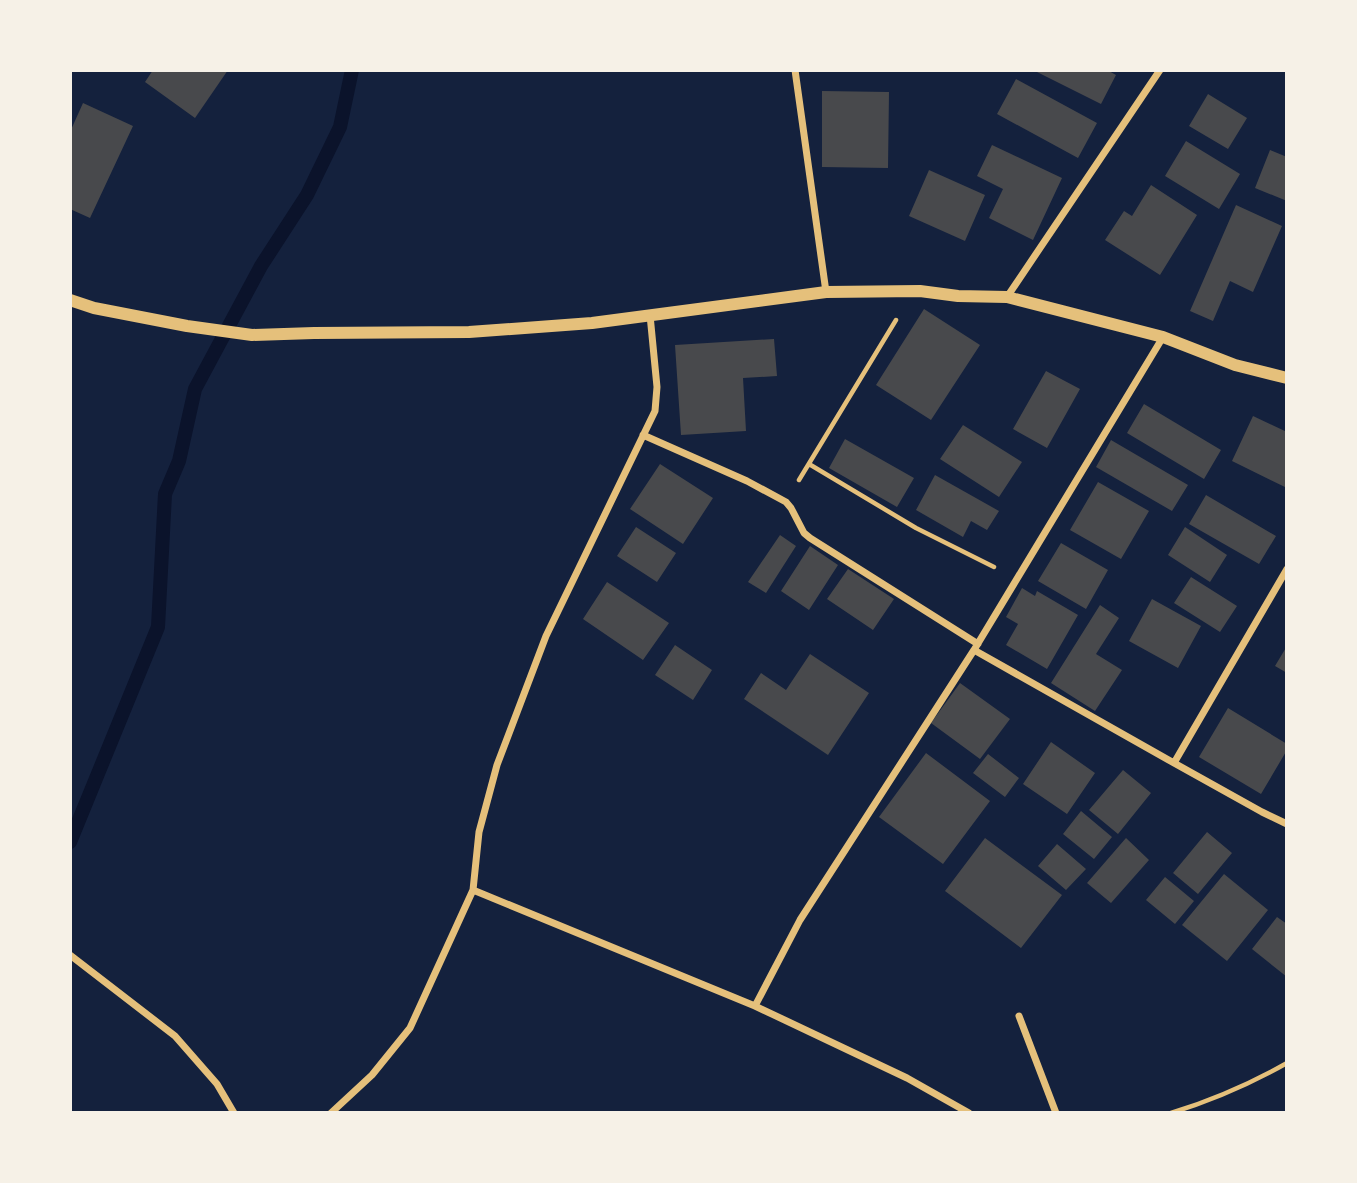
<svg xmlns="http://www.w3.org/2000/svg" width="1357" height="1183" viewBox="0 0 1357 1183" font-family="Rubik,sans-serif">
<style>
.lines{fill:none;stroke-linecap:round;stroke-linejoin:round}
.stream{stroke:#0b132b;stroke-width:14}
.building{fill:#48494c}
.path{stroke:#e5c07b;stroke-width:4.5}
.minor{stroke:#e5c07b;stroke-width:7}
.tertiary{stroke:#e5c07b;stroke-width:12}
</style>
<rect width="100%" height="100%" fill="#14213d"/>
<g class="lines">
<path class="stream" d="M70 842 158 627 165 494 179 461 195 389 261 266 307 195 340 127 352 70"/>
</g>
<path class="building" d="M153 70H228L195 118 145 82Z
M1033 70H1107L1116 75 1101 104Z
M1016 79 1097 123 1078 158 997 114Z
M822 91 889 92 888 168 822 167Z
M1208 94 1247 118 1228 149 1189 126Z
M83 103 133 126 90 218 70 209V132Z
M1186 141 1240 174 1219 209 1165 176Z
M992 145 1062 178 1033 240 989 218 1003 189 977 176Z
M1270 150 1287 157V201L1255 188Z
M929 170 985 195 965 241 909 216Z
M1151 185 1197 215 1160 275 1105 240 1124 211 1132 216Z
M1236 205 1282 226 1253 292 1230 281 1213 321 1190 311Z
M924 309 980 345 931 420 876 385Z
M774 339 777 376 743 378 746 431 681 435 675 345Z
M1046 371 1080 389 1047 448 1013 429Z
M1144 404 1221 450 1204 479 1127 433Z
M1253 416 1287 432V488L1232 461Z
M963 425 1022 462 999 497 940 459Z
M845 439 914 478 897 507 829 468Z
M1111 440 1188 485 1172 511 1096 467Z
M660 464 713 498 683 544 630 509Z
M935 475 999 511 987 530 971 521 963 537 916 510Z
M1098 482 1149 511 1121 559 1070 530Z
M1206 495 1276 536 1259 564 1189 524Z
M636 527 676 553 657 582 617 556Z
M1185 527 1227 555 1210 582 1168 555Z
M780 535 796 546 766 593 748 582Z
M1061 543 1108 570 1086 609 1038 581Z
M810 546 838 565 809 610 781 591Z
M848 569 894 599 873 630 827 599Z
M1191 577 1237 606 1220 632 1174 603Z
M607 582 669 623 643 660 583 619Z
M1022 588 1035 596 1037 591 1078 615 1047 669 1006 645 1018 624 1006 617Z
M1152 599 1201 626 1178 668 1129 641Z
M1100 605 1119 618 1096 654 1122 670 1095 711 1051 683Z
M675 645 712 670 693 700 655 675Z
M1287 646V673L1275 666Z
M810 654 869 693 828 755 744 699 761 673 786 690Z
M960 683 1010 719 980 759 931 723Z
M1228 708 1287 744V750L1261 794 1199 757Z
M1051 742 1095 773 1067 814 1023 784Z
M926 753 990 801 943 864 879 817Z
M988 754 1019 778 1005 797 973 773Z
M1123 770 1151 793 1118 834 1089 810Z
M1081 811 1112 837 1094 859 1063 834Z
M1207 832 1232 853 1198 894 1173 873Z
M985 838 1062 895 1021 948 945 891Z
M1126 838 1149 860 1111 903 1087 883Z
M1057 844 1086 869 1066 890 1038 866Z
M1224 874 1268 910 1227 961 1182 925Z
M1165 877 1194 901 1175 924 1146 900Z
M1277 917 1287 924V977L1252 949Z"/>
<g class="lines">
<path class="path" d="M809 464 916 528 994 567
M799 480 896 320
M1171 1113C1213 1100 1248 1085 1287 1063"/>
<path class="minor" d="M795 70 826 292
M1007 297 1160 70
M643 435 747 481 786 502 791 508 804 533 810 538 978 644
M974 650 1174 763 1262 812 1287 824
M1174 763 1287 569
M473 890 479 832 497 765 546 636 655 411 657 387 650 315
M70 955 175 1036 217 1084 234 1113
M755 1006 800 920 974 650 1163 337
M1019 1016 1056 1113
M331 1113 372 1075 410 1028 473 890 755 1006 907 1078 969 1113"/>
<path class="tertiary" d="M70 300 94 308 187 326 252 335 314 333 469 332 592 323 826 292 920 291 958 296 1007 297 1163 337 1235 365 1287 378"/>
</g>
<rect width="1357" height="1183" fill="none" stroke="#f6f1e7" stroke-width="144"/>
</svg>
